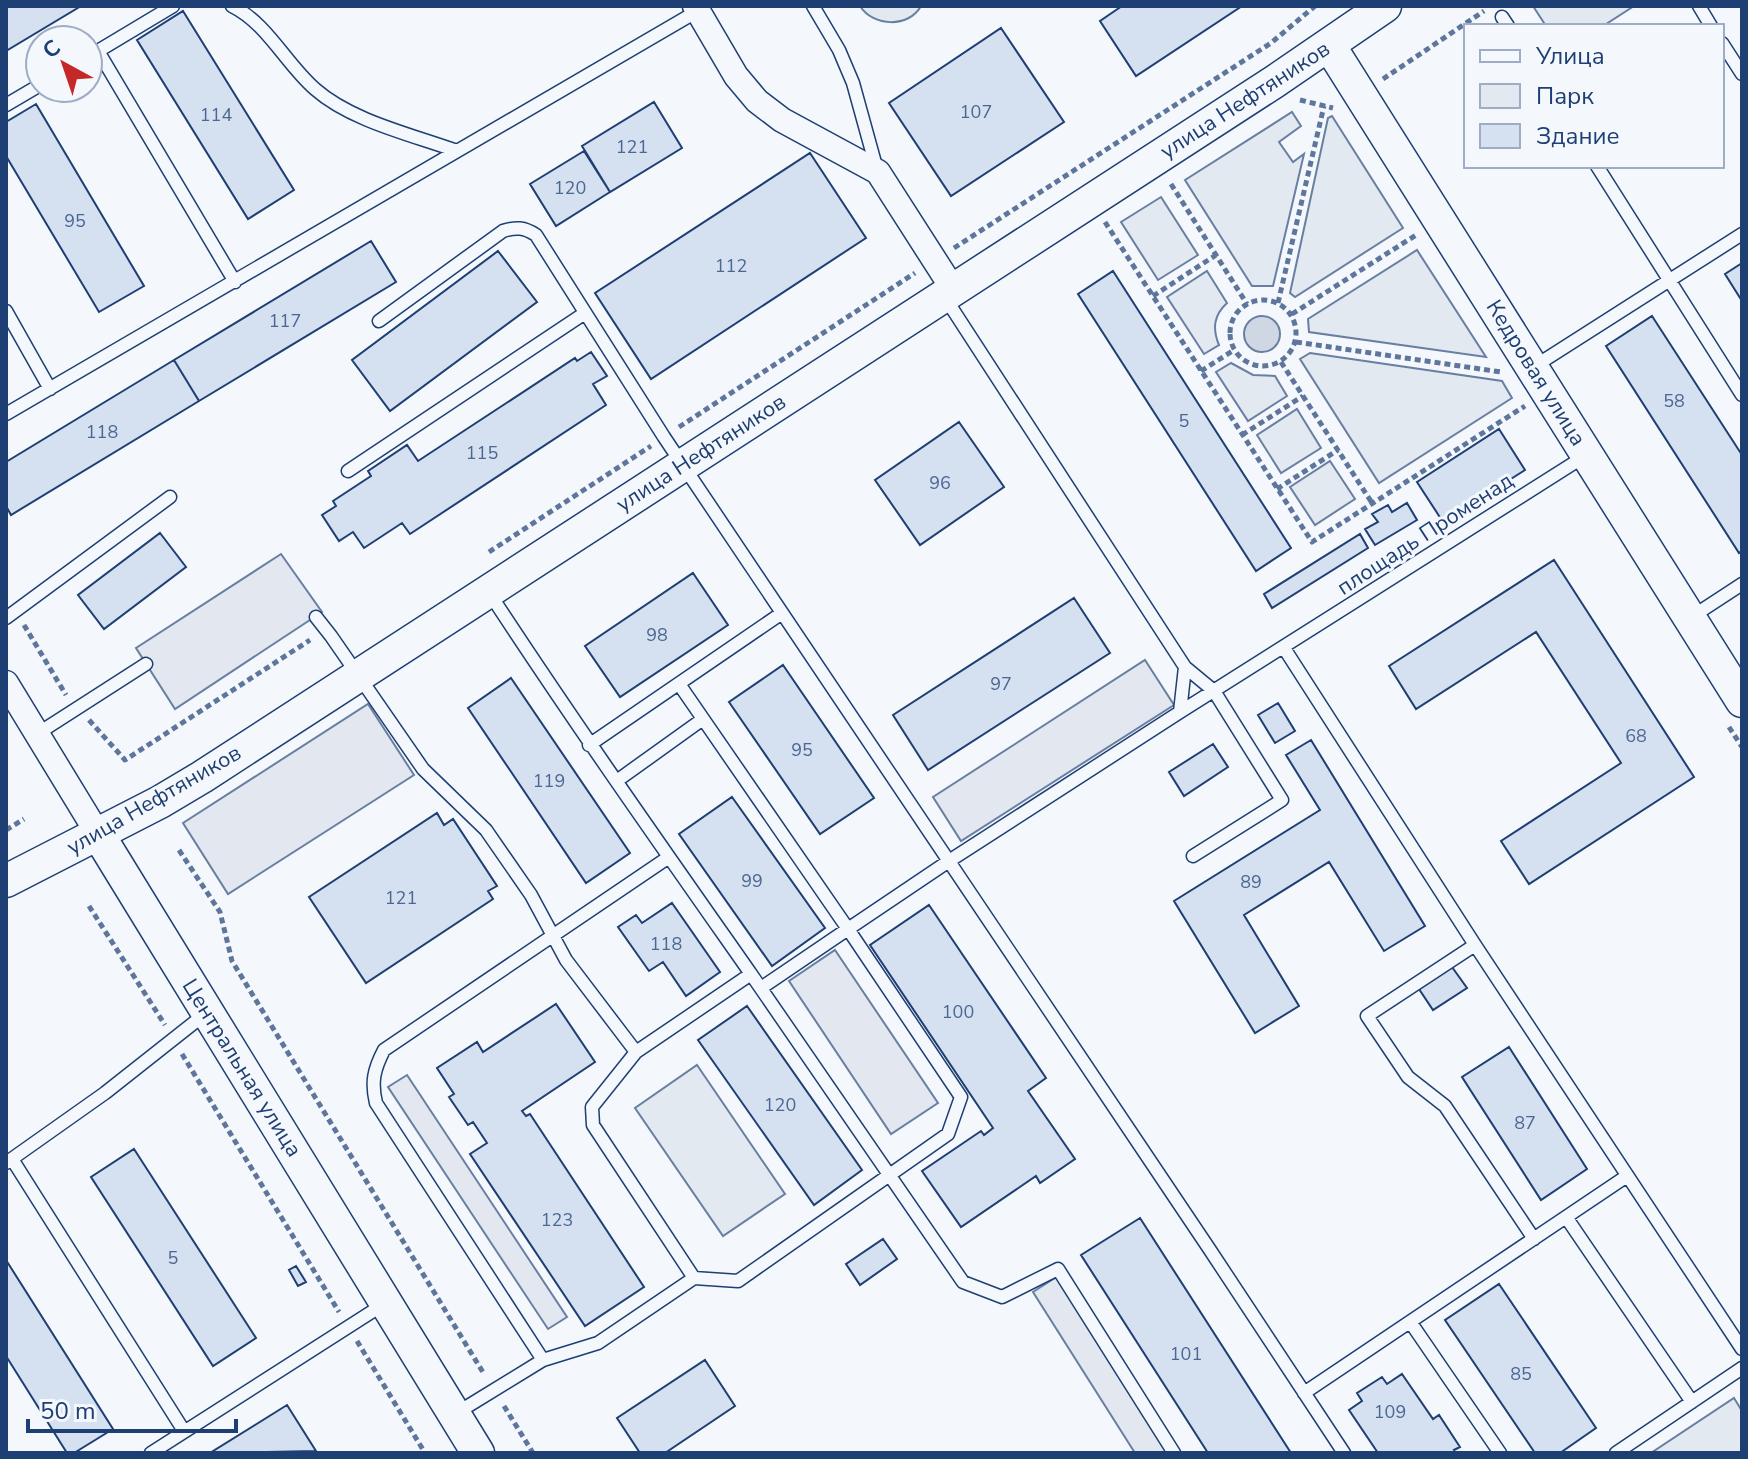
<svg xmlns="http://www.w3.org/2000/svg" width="1748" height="1459" viewBox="0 0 1748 1459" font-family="'Nunito Sans',sans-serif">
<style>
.green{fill:#e3e9f0;stroke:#687fa3;stroke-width:2}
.parking{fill:#e3e8f0;stroke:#687fa3;stroke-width:2}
.water{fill:#cfd7e4;stroke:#687fa3;stroke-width:2}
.building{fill:#d5e0f0;stroke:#1d3f73;stroke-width:2}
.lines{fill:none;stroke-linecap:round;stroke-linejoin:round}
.service-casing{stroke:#1d3f73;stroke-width:15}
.minor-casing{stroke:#1d3f73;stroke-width:27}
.tertiary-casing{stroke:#1d3f73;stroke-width:35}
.path{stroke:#5e769c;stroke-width:5;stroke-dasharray:6 4;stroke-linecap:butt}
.service{stroke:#f4f7fb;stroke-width:12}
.minor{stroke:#f4f7fb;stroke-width:24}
.tertiary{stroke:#f4f7fb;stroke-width:32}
.labels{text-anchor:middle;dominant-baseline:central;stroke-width:6;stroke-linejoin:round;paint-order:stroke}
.number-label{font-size:18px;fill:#4b6792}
.street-label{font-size:22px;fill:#1d3f73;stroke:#f4f7fb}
</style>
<rect width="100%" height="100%" fill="#f4f7fb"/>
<path class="green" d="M860 6H921C909 28 873 27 860 6Z
M1533 6H1634L1603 26H1546Z
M1292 112 1301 126 1279 142 1293 162 1304 154 1273 286H1252L1185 180Z
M1332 116 1403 228 1295 297 1290 293 1328 118Z
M1161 197 1198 255 1158 280 1121 222Z
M1417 250 1486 357 1309 332 1308 319Z
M1207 271 1227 303C1214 315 1212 328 1219 345L1204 354 1167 297Z
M1310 353 1502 381 1512 398 1379 483 1300 359Z
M1231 363 1253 375 1275 376 1287 396 1248 421 1216 372Z
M1297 409 1321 448 1281 473 1257 435Z
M1330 461 1355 499 1315 525 1290 487Z
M697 1065 785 1194 723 1236 635 1108Z
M1734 1398 1742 1411V1453H1651Z"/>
<path class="parking" d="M281 554 322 612 175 709 136 648Z
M1145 660 1174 705 961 841 933 797Z
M368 704 414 775 228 894 183 823Z
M835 950 938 1103 891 1134 789 981Z
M407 1075 567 1317 548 1329 388 1087Z
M1058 1276 1170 1453H1135L1033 1292Z"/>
<path class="water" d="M1244 334a18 18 0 1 1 36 0a18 18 0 1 1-36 0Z"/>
<path class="building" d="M6 6H81L6 51Z
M1122 6H1242L1136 76 1100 21Z
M183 11 294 190 248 219 137 40Z
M1001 28 1064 122 951 196 889 103Z
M654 102 682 148 610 192 582 146Z
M36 104 144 286 99 312 6 156V122Z
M584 151 610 192 556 226 530 184Z
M810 153 866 238 651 379 595 293Z
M371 241 396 282 199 401 174 360Z
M498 251 537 302 390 411 352 360Z
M1742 263V301L1725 274Z
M1113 271 1291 548 1256 571 1078 294Z
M1652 316 1742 455V551L1739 553 1606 346Z
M591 352 607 376 593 384 606 405 410 534 402 523 364 548 353 532 339 541 322 515 336 506 333 501 371 476 368 471 407 445 418 461 575 358 577 361Z
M174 360 199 401 11 515 6 506V462Z
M959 422 1004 487 920 545 875 480Z
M1499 429 1525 470 1443 522 1417 482Z
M1407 503 1417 520 1375 545 1365 529 1378 522 1372 514 1388 505 1392 512Z
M160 533 186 567 104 629 78 595Z
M1360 534 1368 548 1272 608 1264 594Z
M1554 560 1694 777 1529 884 1501 841 1621 763 1536 632 1416 709 1389 666Z
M693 573 728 625 620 697 585 646Z
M1074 598 1110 653 928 770 893 715Z
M783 665 874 798 820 834 729 702Z
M511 678 630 853 586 883 468 708Z
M1278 703 1295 731 1275 743 1258 715Z
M1311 740 1425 926 1384 951 1329 862 1244 915 1299 1006 1255 1033 1174 901 1320 810 1286 755Z
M1213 744 1228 767 1184 796 1169 772Z
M732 797 825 928 772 966 679 834Z
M437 813 444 825 453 819 497 886 488 891 493 899 366 983 309 897Z
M672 903 720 972 686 996 663 962 649 971 618 927 636 915 642 923Z
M929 905 1046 1078 1028 1091 1075 1159 1040 1183 1036 1176 961 1227 922 1171 981 1131 984 1135 993 1128 870 945Z
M1452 967 1467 988 1433 1010 1419 989Z
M556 1004 595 1062 522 1111 526 1116 530 1114 644 1287 585 1326 470 1154 487 1143 473 1122 468 1125 449 1097 454 1094 437 1068 477 1042 483 1052Z
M747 1006 862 1170 814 1205 698 1040Z
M1509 1047 1587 1169 1541 1200 1462 1077Z
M134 1149 256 1338 213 1366 91 1177Z
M1140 1218 1291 1453H1208L1081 1255Z
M883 1239 897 1259 860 1285 846 1264Z
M6 1260 113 1429 74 1453H67L6 1356Z
M296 1266 306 1282 298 1286 289 1270Z
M1499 1284 1596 1428 1560 1453H1535L1445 1320Z
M705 1360 735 1406 665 1453H640L617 1418Z
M1402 1374 1433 1419 1439 1415 1460 1447 1454 1450 1456 1453H1378L1349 1410 1362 1401 1357 1393 1382 1377 1387 1384Z
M287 1405 316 1451 210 1453Z"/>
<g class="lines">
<defs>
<path id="service" d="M232 6C267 23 286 64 315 89 351 121 413 135 457 151
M813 6 839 50 853 83 877 170
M1699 6 1711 26
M1502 17 1508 26
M1722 43 1742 74
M98 51 235 282
M88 57 173 6
M6 105 40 85
M1597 166 1742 395
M944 296 1185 667 1214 691 1282 800 1193 856
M6 311 50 389
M379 321 503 231C516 227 524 227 536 235L664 437 1210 1250 1344 1453
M1535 366 1742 234
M6 414 701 9
M348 471 585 313
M488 591C573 721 662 847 751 974L636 1052
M316 617 331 636 423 769 486 830 531 895 566 960 636 1052 592 1107 593 1125 694 1278 598 1343 543 1360 455 1414
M6 618 170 497
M1690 618 1742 584
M1284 648 1475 945 1742 1349
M679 684 848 929 949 861 1180 712 1585 456
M1180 712 1185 667
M37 734 146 664
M589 745 782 613
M618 780 703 719
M1475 945 1367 1016 1408 1077 1445 1106 1534 1239
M751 974 963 1282 1002 1297 1058 1269 1174 1453
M12 1159 184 1431
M6 1163 105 1093 205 1014
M1566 1217 1692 1402
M694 1278 738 1281 948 1134 961 1097 848 929 761 988
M1411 1323 1500 1453
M543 1360 376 1103C371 1082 374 1069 384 1050L669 857
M1304 1393 1627 1176
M151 1453 384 1304
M1616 1453 1742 1368"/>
<path id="minor" d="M695 6 736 76 757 101 782 120 878 172 953 289
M6 683 98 834"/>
<path id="tertiary" d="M1329 45 1742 701
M98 834 478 1453
M6 881 160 802 202 777 1274 82 1385 6"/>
</defs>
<use href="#service" class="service-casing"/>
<use href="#minor" class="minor-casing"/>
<use href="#tertiary" class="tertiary-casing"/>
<path class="path" d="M1383 79 1484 11
M1300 100 1333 108
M1171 184 1247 304
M1105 222 1312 542 1525 406
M954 248 1271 43 1315 6
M1153 296 1216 255
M1230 333a33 33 0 1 1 66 0a33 33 0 1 1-66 0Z
M1278 303 1324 106
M1292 314 1416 235
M1296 342 1501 372
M1281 362 1372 503
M1201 371 1234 350
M679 427 915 273
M1242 435 1303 396
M1277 489 1338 450
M489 552 651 446
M24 625 66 695
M89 720 125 760 310 640
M1729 727 1742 747
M6 830 24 819
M179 850 220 912 232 961 484 1374
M89 906 165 1025
M182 1054 339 1312
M357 1341 425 1453
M504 1406 533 1453"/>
<use href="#service" class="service"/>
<use href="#minor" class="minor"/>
<use href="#tertiary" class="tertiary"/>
</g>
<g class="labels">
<g class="number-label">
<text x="976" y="112">107</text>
<text x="216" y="115">114</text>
<text x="632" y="147">121</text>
<text x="570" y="188">120</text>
<text x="75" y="221">95</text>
<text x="731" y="266">112</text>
<text x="285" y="321">117</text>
<text x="1674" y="401">58</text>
<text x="1184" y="421">5</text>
<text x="102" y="432">118</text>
<text x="482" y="453">115</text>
<text x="940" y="483">96</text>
<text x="657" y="635">98</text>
<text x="1001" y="684">97</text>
<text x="1636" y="736">68</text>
<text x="802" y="750">95</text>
<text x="549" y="781">119</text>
<text x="752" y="881">99</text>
<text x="1251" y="882">89</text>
<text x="401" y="898">121</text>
<text x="666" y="944">118</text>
<text x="958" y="1012">100</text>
<text x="780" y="1105">120</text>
<text x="1525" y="1123">87</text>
<text x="557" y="1220">123</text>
<text x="173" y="1258">5</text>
<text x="1186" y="1354">101</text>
<text x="1521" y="1374">85</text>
<text x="1390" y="1412">109</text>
</g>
<g class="street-label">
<text transform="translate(1245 100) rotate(-33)">улица Нефтяников</text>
<text transform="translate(1536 373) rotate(58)">Кедровая улица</text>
<text transform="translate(701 453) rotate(-33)">улица Нефтяников</text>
<text transform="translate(1425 534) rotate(-33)">площадь Променад</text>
<text transform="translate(154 800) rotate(-30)">улица Нефтяников</text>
<text transform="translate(242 1068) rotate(58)">Центральная улица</text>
</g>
</g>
<rect width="1748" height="1459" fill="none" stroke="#1d3f73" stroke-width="16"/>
<rect x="1464" y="24" width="260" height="144" fill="#f4f7fb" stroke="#9eadc5" stroke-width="2"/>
<rect x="1480" y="50" width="40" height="12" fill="#f4f7fb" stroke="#9eadc5" stroke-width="2"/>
<text x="1536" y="64" font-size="24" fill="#1d3f73">Улица</text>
<rect x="1480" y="84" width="40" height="24" fill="#e3e9f0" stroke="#9eadc5" stroke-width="2"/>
<text x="1536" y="104" font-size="24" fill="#1d3f73">Парк</text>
<rect x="1480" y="124" width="40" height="24" fill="#d5e0f0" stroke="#9eadc5" stroke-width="2"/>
<text x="1536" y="144" font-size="24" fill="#1d3f73">Здание</text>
<g transform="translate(64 64) rotate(320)"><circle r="38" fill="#f4f7fb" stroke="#9eadc5" stroke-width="2"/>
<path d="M0-6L14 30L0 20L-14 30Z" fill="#c62828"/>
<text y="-12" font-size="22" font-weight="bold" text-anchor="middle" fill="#1d3f73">С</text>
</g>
<path d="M28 1419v12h208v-12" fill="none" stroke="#1d3f73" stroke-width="4"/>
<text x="40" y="1419" font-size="24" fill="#1d3f73" stroke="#f4f7fb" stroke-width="6" paint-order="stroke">50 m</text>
</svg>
